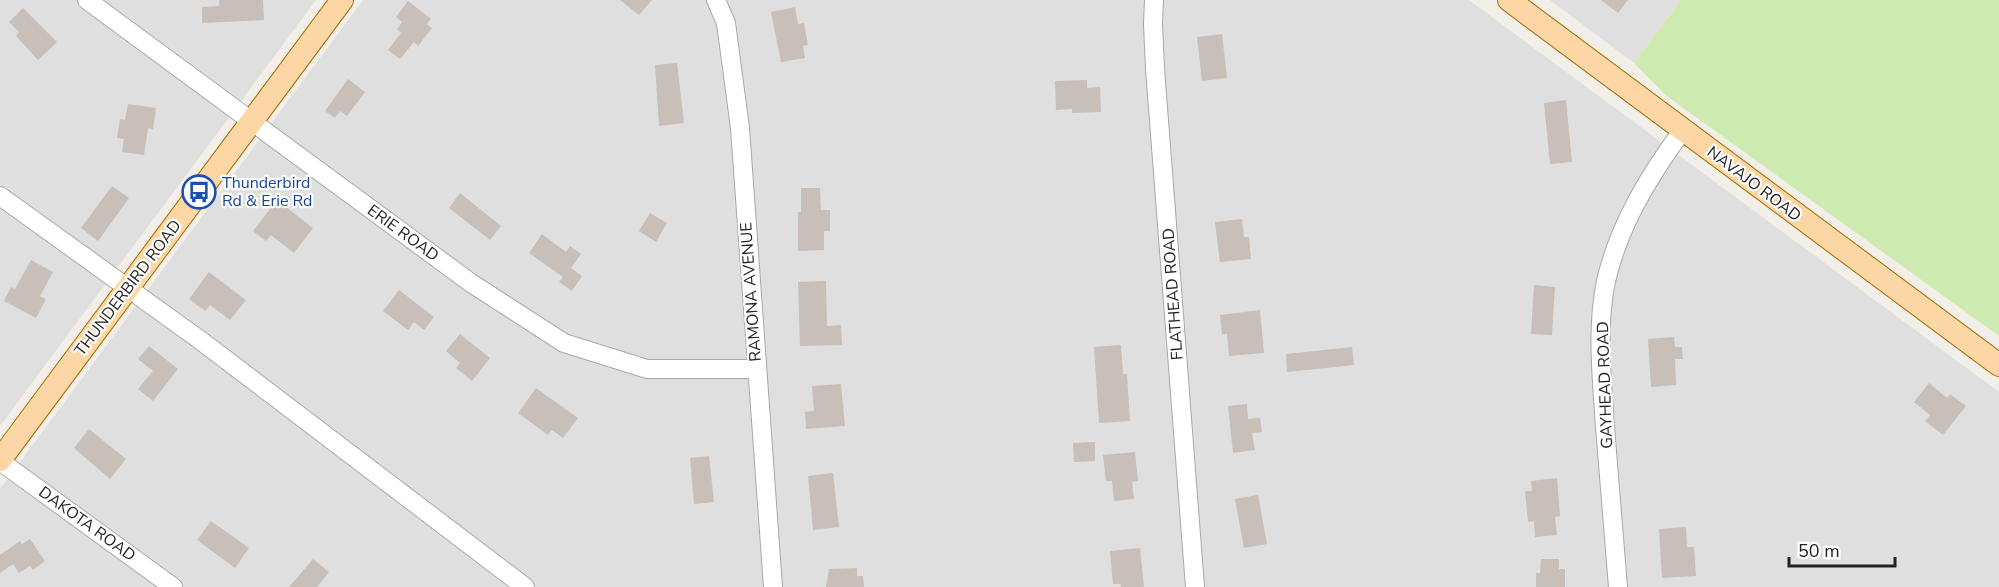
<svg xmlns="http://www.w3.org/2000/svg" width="1999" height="587" viewBox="0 0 1999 587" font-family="'Nunito Sans',sans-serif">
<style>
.residential{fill:#e0dfdf}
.grass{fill:#cdebb0}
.building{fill:#c7bfb8}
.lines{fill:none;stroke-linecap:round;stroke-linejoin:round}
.minor-casing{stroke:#a9a9a9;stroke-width:20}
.major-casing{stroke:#a06b00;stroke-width:24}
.minor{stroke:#fff;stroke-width:18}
.major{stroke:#fcd6a4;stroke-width:22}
.labels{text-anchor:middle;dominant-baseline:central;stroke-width:4.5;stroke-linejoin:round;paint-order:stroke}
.transit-label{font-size:16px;fill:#164399;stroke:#fff;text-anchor:start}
.street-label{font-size:16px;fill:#222;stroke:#fff}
</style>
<rect width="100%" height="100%" fill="#f2efe9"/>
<path class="residential" d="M0 0H316L0 426Z
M363 0H1469L1999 392V587H0V489Z
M1550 0H1681L1634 63Z"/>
<path class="grass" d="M1681 0H1999V336L1668 97 1634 63Z"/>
<path class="building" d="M219 0H263L264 20 202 23V7L219 6Z
M620 0H652L639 15Z
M1601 0H1628L1618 13Z
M408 1 431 19 427 24 432 28 418 46 414 42 400 59 388 50 401 33 397 29 402 22 396 17Z
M795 7 798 24 804 23 808 45 803 46 805 58 781 62 771 12Z
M23 8 57 42 38 60 16 36 19 32 9 22Z
M1222 34 1227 78 1202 81 1197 37Z
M677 63 684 123 659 126 655 65Z
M348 79 365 92 347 116 340 111 335 118 325 111Z
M1087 80V88L1100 87 1101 112 1072 113V109L1056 110 1055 81Z
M1566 100 1572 162 1550 164 1544 103Z
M128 104 156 108 153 129 148 128 144 155 122 152 124 139 117 138 120 119 125 120Z
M112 186 129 198 98 241 81 228Z
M801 188H820L821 210H830V231H824V250L798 251V212H801Z
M460 193 501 226 490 240 449 208Z
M277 200 313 228 294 253 271 235 266 241 253 231Z
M650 213 667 223 656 242 639 231Z
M1242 219 1244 237H1249L1251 259 1220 262 1215 222Z
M542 234 566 252 570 246 581 254 571 268 582 276 572 291 559 282 563 277 529 253Z
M31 260 53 272 40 296 46 299 36 318 4 301 11 287 15 289Z
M209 272 246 300 230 320 210 305 205 311 189 299Z
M826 281 827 326 841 325 842 345 800 346 798 282Z
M1534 285 1555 287 1552 335 1531 334Z
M399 290 434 317 424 330 414 322 408 330 383 311Z
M1260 310 1264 353 1229 356 1227 334H1222L1220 315Z
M460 334 490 358 472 381 456 368 460 363 446 351Z
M1674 337 1675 347H1682L1683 359H1675L1676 385 1651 387 1648 339Z
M1121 345 1123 374H1127L1130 421 1099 423 1094 347Z
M149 346 178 369 153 401 138 389 153 371 138 359Z
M1352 347 1354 365 1287 372 1286 354Z
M1929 383 1947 398 1950 394 1966 406 1943 435 1925 421 1930 415 1914 402Z
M841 384 845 426 806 429 805 412 814 411 812 386Z
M536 388 578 418 563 438 552 430 548 435 518 413Z
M1247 404 1248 419 1260 418 1262 432 1252 433 1255 450 1233 453 1228 406Z
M89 429 126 459 110 479 74 448Z
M1095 442V461L1074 462 1073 443Z
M1135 452 1138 481 1132 482 1134 499 1114 501 1112 481H1106L1103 455Z
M709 456 714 502 694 504 690 458Z
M833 473 839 527 813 530 808 476Z
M1557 478 1560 516 1555 517 1557 535 1535 537 1534 521 1528 522 1525 491H1532L1531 481Z
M1258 495 1267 544 1244 548 1235 499Z
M211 521 249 548 235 568 197 540Z
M1686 527 1687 547H1694L1696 576 1662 578 1659 529Z
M30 539 45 561 33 570 30 566 19 573 13 564 0 573V555L20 541 22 544Z
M1140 548 1144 587H1121L1120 584H1113L1110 551Z
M313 559 329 572 317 587H289Z
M1541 559H1559V569H1565V587H1536V573H1540Z
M857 568V576H863L864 587H826L829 569Z"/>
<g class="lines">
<defs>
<path id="minor" d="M87 0 471 283 564 343 647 369H757
M716 0 726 23 740 128 773 587
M1154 0 1153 24 1155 69 1195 587
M0 196 200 340 525 587
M0 461 173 587
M1618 587C1614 534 1609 480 1605 427 1602 379 1596 329 1606 281 1619 225 1649 176 1682 131"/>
<path id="major" d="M1509 0 1999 365
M0 460 342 0"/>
</defs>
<use href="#minor" class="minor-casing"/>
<use href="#major" class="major-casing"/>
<use href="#minor" class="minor"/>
<use href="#major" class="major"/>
</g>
<defs>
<symbol id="bus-ring" viewBox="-11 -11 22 22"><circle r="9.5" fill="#fff" stroke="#1a4fb4" stroke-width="1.5"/><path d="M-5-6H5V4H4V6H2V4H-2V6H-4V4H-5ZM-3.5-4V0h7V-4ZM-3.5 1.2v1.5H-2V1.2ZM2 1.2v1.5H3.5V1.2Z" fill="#1a4fb4"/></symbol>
</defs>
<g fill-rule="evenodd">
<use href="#bus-ring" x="180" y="173" width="38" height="38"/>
</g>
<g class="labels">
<g class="transit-label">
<text x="222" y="183">Thunderbird<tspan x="222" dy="18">Rd &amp; Erie Rd</tspan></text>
</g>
<g class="street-label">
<text transform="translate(1754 184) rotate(37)">NAVAJO ROAD</text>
<text transform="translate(403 233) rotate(36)">ERIE ROAD</text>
<text transform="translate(128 288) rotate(-53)">THUNDERBIRD ROAD</text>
<text transform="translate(751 292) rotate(-94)">RAMONA AVENUE</text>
<text transform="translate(1173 294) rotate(-94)">FLATHEAD ROAD</text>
<text transform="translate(1605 385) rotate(-92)">GAYHEAD ROAD</text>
<text transform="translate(87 524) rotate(36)">DAKOTA ROAD</text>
</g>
</g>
<path d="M1789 557v9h106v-9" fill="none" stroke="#222222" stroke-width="3"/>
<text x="1798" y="557" font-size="18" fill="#222222" stroke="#ffffff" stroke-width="4.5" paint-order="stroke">50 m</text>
</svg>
